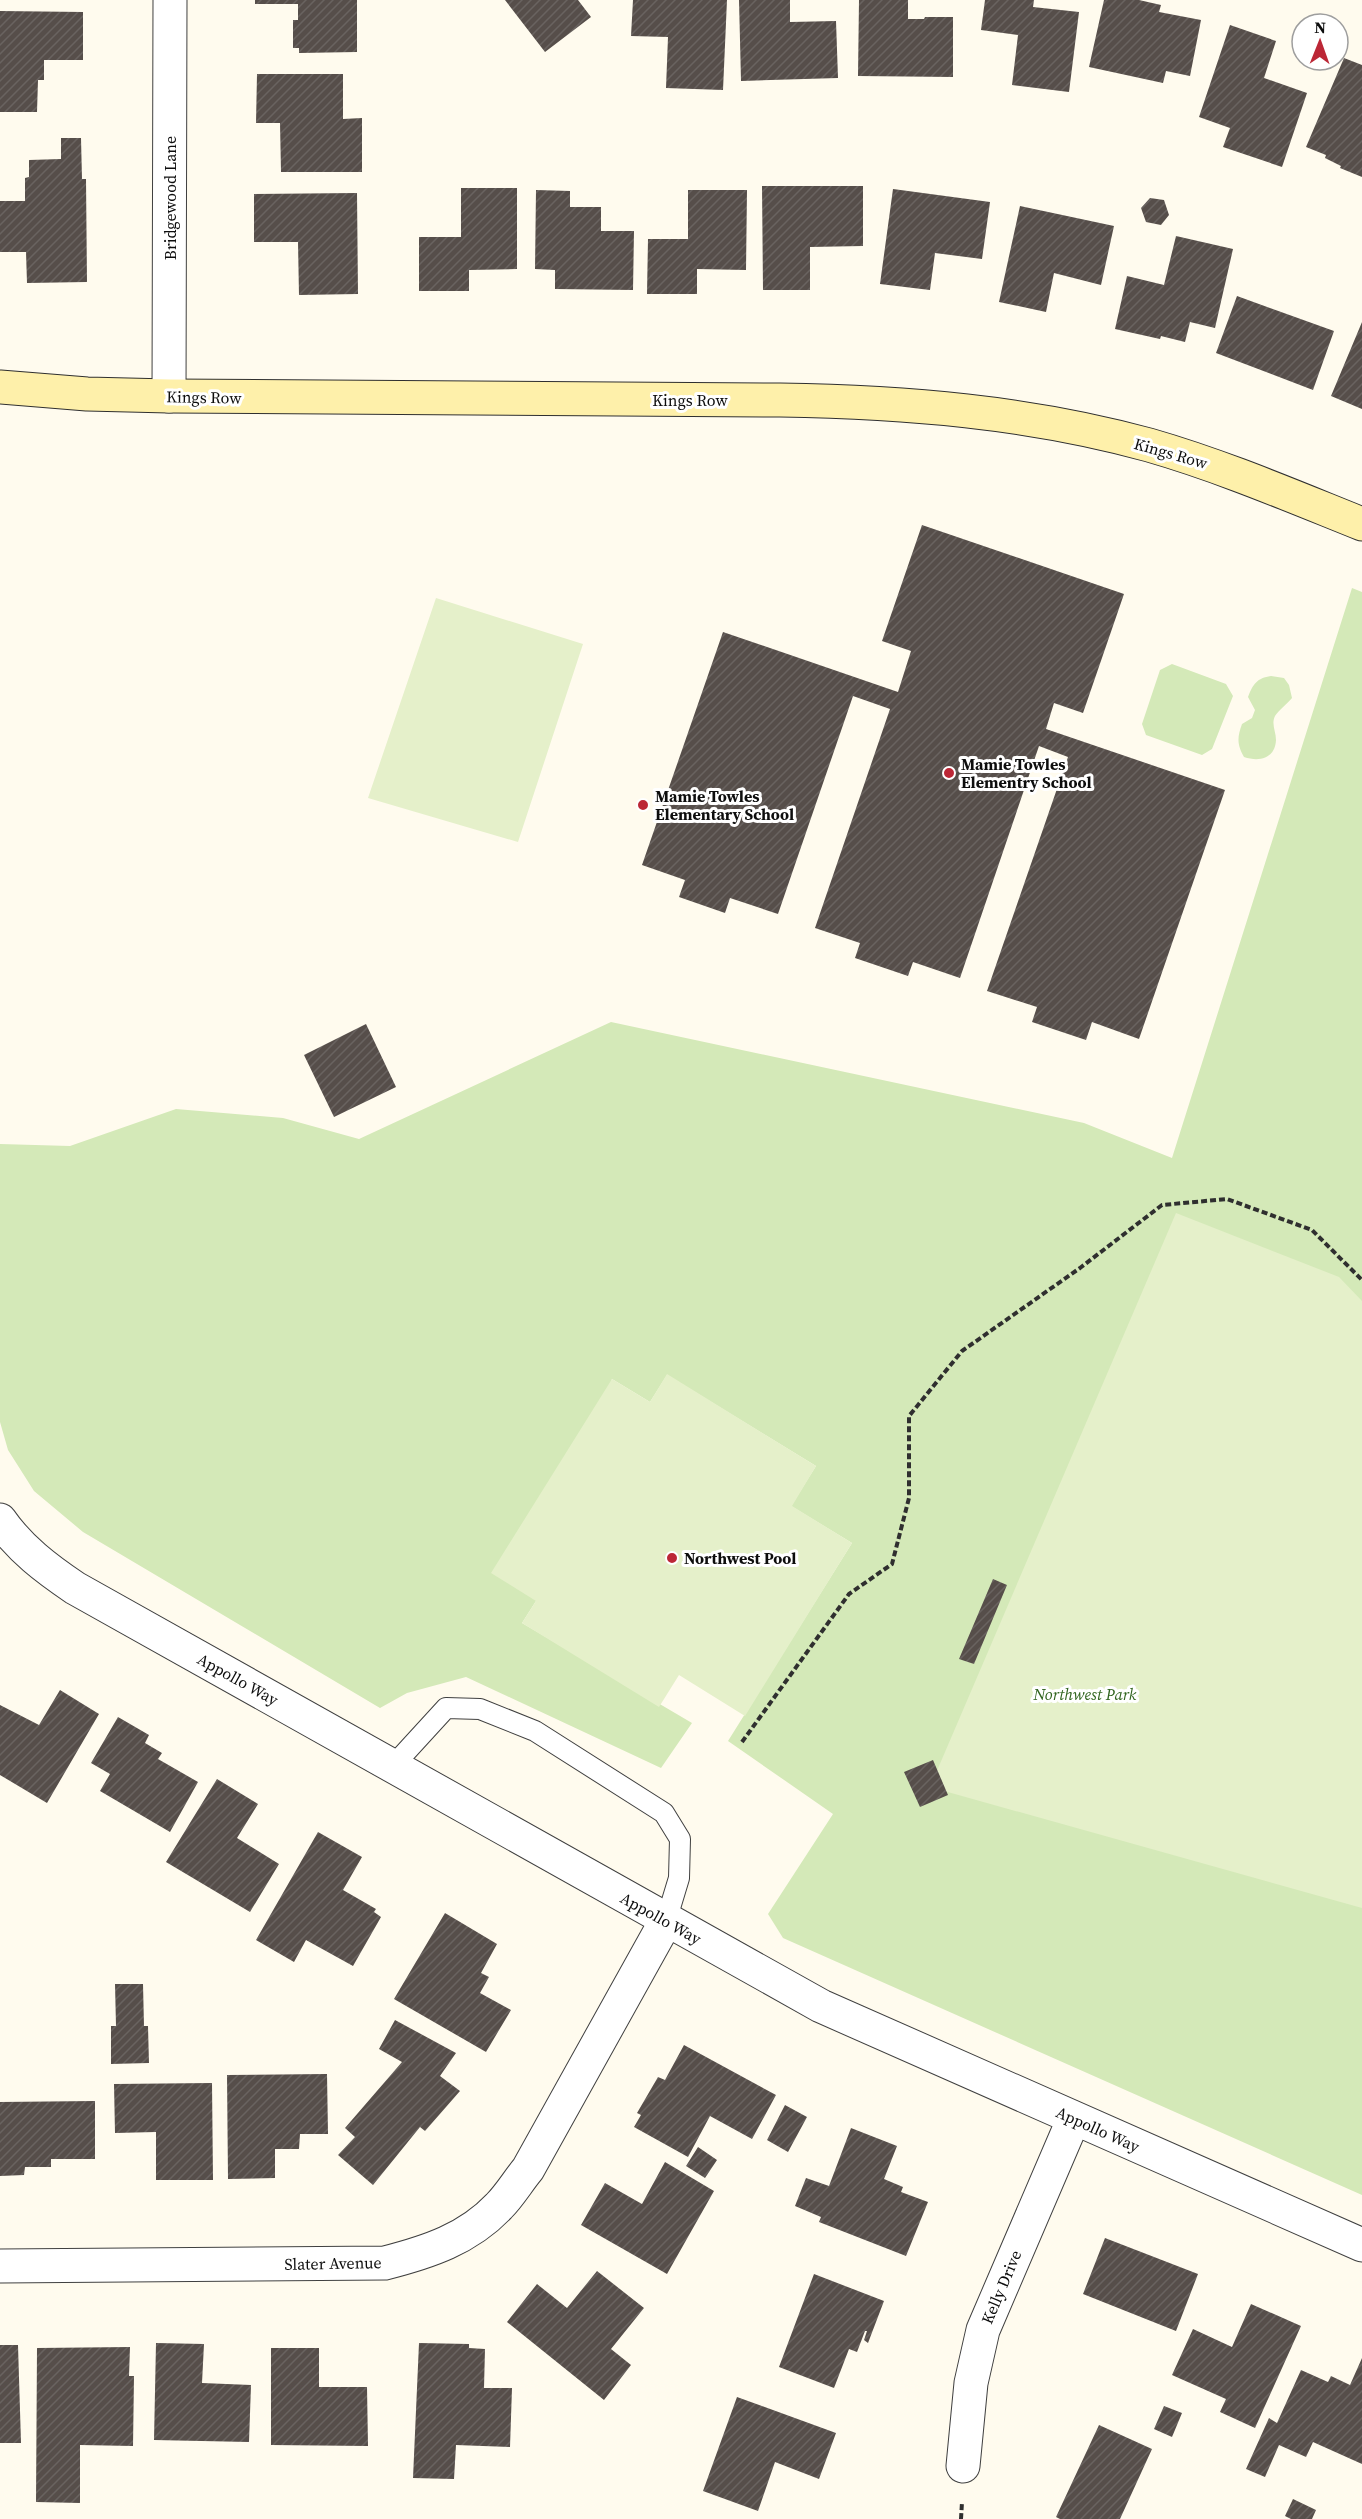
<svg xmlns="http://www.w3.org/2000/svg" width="1362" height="2519" viewBox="0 0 1362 2519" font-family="'Source Serif 4',serif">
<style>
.grass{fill:#d4e9b8}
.pitch{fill:#e5f0ca}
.building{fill:url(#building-hatch)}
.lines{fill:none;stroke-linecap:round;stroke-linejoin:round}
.service-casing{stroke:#404040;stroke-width:22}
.minor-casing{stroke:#404040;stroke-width:35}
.secondary-casing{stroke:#2f2f2f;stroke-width:35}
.path{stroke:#2f2f2f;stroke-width:4;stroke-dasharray:6 3;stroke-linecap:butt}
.service{stroke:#fff;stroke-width:20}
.minor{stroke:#fff;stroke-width:33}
.secondary{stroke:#fef0aa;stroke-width:33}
.poi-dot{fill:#bc2736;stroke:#fff;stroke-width:2}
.labels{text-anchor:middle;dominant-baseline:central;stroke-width:6;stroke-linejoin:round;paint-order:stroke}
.street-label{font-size:16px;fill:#0d0d0d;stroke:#fff}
.poi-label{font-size:16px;font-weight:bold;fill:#0d0d0d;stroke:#fff;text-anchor:start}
.park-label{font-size:16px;font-style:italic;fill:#30641e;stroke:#fff}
</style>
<defs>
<pattern id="building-hatch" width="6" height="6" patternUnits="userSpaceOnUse" patternTransform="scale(1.5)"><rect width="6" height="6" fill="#564e4a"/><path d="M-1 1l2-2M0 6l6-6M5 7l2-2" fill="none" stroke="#696360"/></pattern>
</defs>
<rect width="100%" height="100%" fill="#fffbee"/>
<path class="grass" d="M1352 588 1362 592V2195L783 1938 768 1914 833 1814 728 1741 852 1543 791 1506 816 1466 667 1375 650 1402 612 1379 536 1601 522 1623 692 1723 661 1768 466 1677 407 1693 380 1708 83 1532 34 1491 8 1450 0 1422V1144L70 1146 176 1109 283 1118 359 1139 611 1022 1084 1123 1172 1158Z
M1172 664 1226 684 1233 696 1212 749 1202 755 1146 735 1142 724 1160 670Z
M1271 676 1284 678 1289 685 1292 698C1287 704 1279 710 1275 716 1271 724 1276 732 1276 740 1275 759 1259 762 1244 757 1237 744 1237 738 1242 724L1252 718 1255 710 1248 697C1253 684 1257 678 1271 676Z"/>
<path class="pitch" d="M436 598 583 644 518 842 368 798Z
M1176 1213 1339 1277 1362 1301V1908L930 1787Z
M667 1374 816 1466 792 1506 852 1543 745 1716 679 1675 659 1707 522 1623 536 1601 491 1573 612 1379 650 1402Z"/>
<path class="building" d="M255 0H357V52L299 53V48H293V20H298V4H255Z
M505 0H578L591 17 545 52Z
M633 0H727L723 90 666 88 668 37 631 36Z
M739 0H790V22L836 21 838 78 741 81Z
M859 0H908V19H924L925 17H953V77L858 76Z
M985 0H1034L1033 7 1079 12 1069 92 1012 85 1018 35 981 30Z
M1104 0H1139L1161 5 1159 12 1201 20 1190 76 1166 71 1163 83 1089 67Z
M0 11 83 12V60H44V80H38L37 112H0Z
M1230 25 1276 41 1264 78 1307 93 1282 167 1223 147 1230 128 1199 117Z
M1344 58 1362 65V177L1340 168 1341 166 1325 158 1326 155 1306 147Z
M257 74H343V119L362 118V172H281L280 123H256Z
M61 138H81L82 179H86L87 282 27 283 26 252H0V201H25V178L29 177V160L61 159Z
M762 186H863V246L810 247V290H763Z
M461 188H517V269L469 270V291H419V237H461Z
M893 189 990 202 982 259 935 253 930 290 880 284Z
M536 190 570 191V207H601V231H634L633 290 555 289V270L535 269Z
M688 190H747L746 270 697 269V294H647L648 239H688Z
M357 193 358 294 299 295 298 242H254V194Z
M1150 198 1164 200 1169 215 1161 225 1146 222 1141 208Z
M1020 206 1114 226 1101 285 1054 273 1046 312 999 302Z
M1176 236 1233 249 1215 328 1190 322 1185 342 1161 336 1160 339 1115 329 1127 276 1164 285Z
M1237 296 1334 331 1313 390 1216 353Z
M1362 322V409L1331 396Z
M922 525 1124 594 1083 713 1054 703 1046 729 1225 790 1139 1039 1092 1022 1086 1040 1032 1022 1037 1007 987 991 1068 757 1039 746 960 978 913 962 908 976 855 958 860 943 815 928 890 709 853 696 778 914 730 898 725 913 679 897 685 880 642 865 723 632 898 692 911 651 882 641Z
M366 1024 396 1087 334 1117 304 1055Z
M993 1579 1007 1585 974 1664 959 1659Z
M60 1690 99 1714 47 1803 0 1775V1705L39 1725Z
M118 1717 149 1735 145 1743 162 1753 158 1759 198 1782 170 1832 100 1791 110 1774 91 1763Z
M933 1760 948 1795 920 1807 904 1772Z
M217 1779 258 1804 237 1838 279 1864 250 1912 166 1862Z
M318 1832 362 1857 343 1890 376 1909 374 1912 381 1917 353 1966 306 1940 294 1962 256 1940Z
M445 1913 497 1944 481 1973 489 1977 480 1993 511 2010 486 2052 394 1999Z
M115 1984H143L144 2026H148L149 2063 111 2064V2026H116Z
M395 2020 456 2053 440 2076 460 2091 425 2131 420 2127 373 2185 338 2155 355 2137 345 2128 402 2062 379 2049Z
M684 2045 776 2095 752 2139 710 2116 688 2157 634 2127 641 2115 637 2113 658 2077 665 2080Z
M327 2074 328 2134H300L299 2149H275V2178L228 2179 227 2075Z
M212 2083 213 2180H156V2132L115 2133 114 2084Z
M95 2101V2159H51V2167H25L24 2175 0 2176V2102Z
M785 2105 807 2117 788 2152 767 2140Z
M851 2128 897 2146 884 2179 903 2187 901 2192 928 2202 906 2256 819 2222 821 2217 795 2206 806 2178 829 2186Z
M698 2147 717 2160 705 2178 686 2166Z
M665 2162 714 2191 667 2274 581 2225 605 2183 642 2204Z
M1105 2238 1198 2274 1176 2331 1083 2294Z
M597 2271 644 2308 611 2349 631 2365 604 2400 507 2322 537 2284 567 2308Z
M814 2274 884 2301 868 2343 864 2340 867 2331H865L857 2352 849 2349 834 2388 779 2367Z
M1251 2304 1301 2326 1255 2428 1220 2412 1226 2399 1172 2375 1193 2329 1232 2347Z
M156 2343 204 2344 202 2383 251 2385 249 2442 154 2440Z
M419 2343 469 2344V2348L485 2349 484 2388H512L510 2447 456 2445 454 2479 413 2478Z
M0 2345H18L21 2443H0Z
M130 2347 129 2376H134L133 2446 80 2445V2503L36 2502 37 2348Z
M271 2348H319V2387H367L368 2446 271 2445Z
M1362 2358V2464L1313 2442 1306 2457 1279 2445 1265 2477 1246 2469 1269 2418 1277 2423 1301 2370 1328 2382 1331 2376 1350 2385Z
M737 2397 836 2433 819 2479 775 2462 758 2511 703 2491Z
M1164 2406 1182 2413 1172 2437 1154 2429Z
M1099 2425 1152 2449 1120 2519H1060L1056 2517Z
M1293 2499 1316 2510 1312 2519H1291L1285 2516Z"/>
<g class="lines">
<defs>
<path id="service" d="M392 1767 446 1708 480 1709 535 1731 664 1813 680 1839 679 1878 666 1921"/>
<path id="minor" d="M169 396 170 0
M0 1520C20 1549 47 1569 75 1588L821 2006 1362 2245
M0 2266 385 2263C428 2252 468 2239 499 2206 510 2195 518 2181 528 2169L666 1921
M963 2466 971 2383 983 2330 1074 2118"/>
<path id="secondary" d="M0 387 87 394 169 396 780 400C905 402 1029 412 1149 445 1222 466 1292 496 1362 524"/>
</defs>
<use href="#service" class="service-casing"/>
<use href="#minor" class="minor-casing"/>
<use href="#secondary" class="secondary-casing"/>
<path class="path" d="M742 1742 849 1594 892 1564 909 1498V1416L962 1351 1080 1268 1162 1205 1227 1199 1312 1230 1362 1280
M961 2519 962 2502"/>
<use href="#service" class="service"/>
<use href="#minor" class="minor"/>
<use href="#secondary" class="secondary"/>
</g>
<g class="poi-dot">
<circle cx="949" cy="773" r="6"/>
<circle cx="643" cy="805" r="6"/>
<circle cx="672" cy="1558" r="6"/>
</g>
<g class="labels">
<g class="street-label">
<text transform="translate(170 198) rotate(-90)">Bridgewood Lane</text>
<text transform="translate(204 397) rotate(1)">Kings Row</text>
<text x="690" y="400">Kings Row</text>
<text transform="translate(1171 453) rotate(16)">Kings Row</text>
<text transform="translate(238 1679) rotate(29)">Appollo Way</text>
<text transform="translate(661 1918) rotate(29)">Appollo Way</text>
<text transform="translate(1098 2129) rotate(24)">Appollo Way</text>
<text transform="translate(333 2263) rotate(-1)">Slater Avenue</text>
<text transform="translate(1001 2287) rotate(-67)">Kelly Drive</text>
</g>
<g class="poi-label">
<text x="961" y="764">Mamie Towles<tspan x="961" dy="18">Elementry School</tspan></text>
<text x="655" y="796">Mamie Towles<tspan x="655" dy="18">Elementary School</tspan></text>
<text x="684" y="1558">Northwest Pool</text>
</g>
<g class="park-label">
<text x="1085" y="1694">Northwest Park</text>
</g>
</g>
<g transform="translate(1320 42) rotate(1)"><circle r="28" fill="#ffffff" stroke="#9e9e9e" stroke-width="1.5"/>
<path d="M0-4.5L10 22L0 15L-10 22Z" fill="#bc2736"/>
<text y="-9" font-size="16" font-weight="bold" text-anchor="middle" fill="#0d0d0d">N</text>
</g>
</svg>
